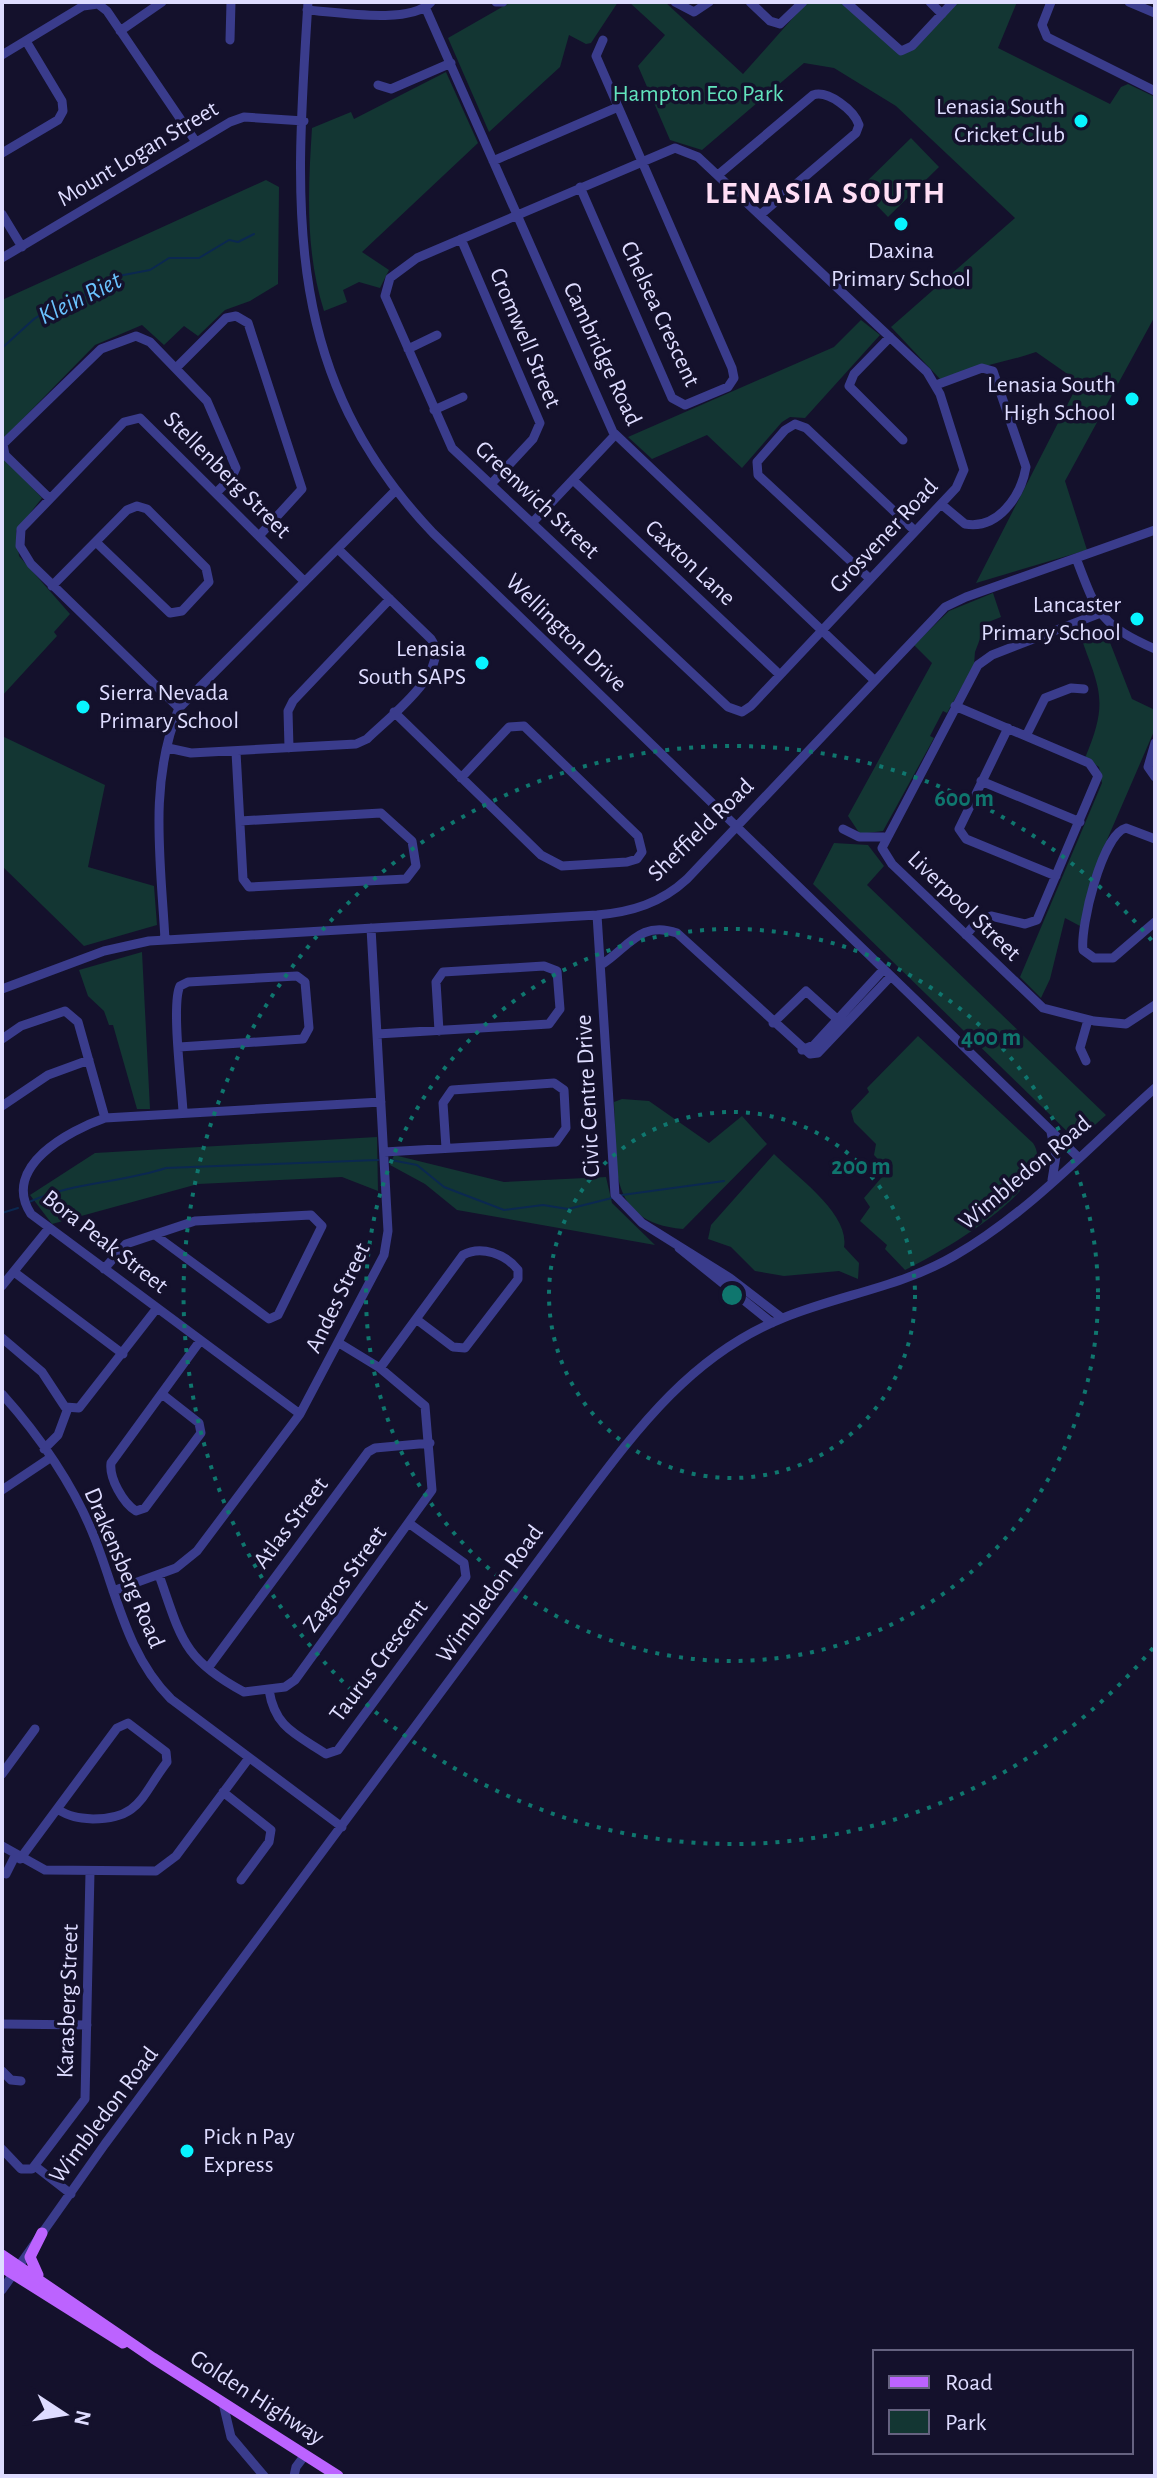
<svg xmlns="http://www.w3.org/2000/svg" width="1157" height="2478" viewBox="0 0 1157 2478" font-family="'Alegreya Sans',sans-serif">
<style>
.green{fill:#133633}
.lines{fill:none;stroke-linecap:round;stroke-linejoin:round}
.stream{stroke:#0b2850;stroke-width:2}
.minor{stroke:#3a3c8c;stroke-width:9}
.major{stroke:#bc63ff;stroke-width:11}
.ring{fill:none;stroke:#0f766e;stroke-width:4;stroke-dasharray:4 8}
.poi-dot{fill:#08f4ff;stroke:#14112c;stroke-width:3}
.labels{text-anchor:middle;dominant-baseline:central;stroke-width:7;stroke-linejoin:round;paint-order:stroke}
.park-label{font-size:24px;fill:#62e4bd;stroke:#14112c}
.poi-label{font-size:24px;fill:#dedcff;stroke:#14112c;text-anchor:end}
.street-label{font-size:24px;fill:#dedcff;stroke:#14112c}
.water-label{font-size:26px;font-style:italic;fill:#6ac2ff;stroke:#14112c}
.district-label{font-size:32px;font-weight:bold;letter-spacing:2px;fill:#ffdef5;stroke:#14112c}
.centre{fill:#0f766e;stroke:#14112c;stroke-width:4}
.ring-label{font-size:24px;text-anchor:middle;font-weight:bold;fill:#0f766e;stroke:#14112c;stroke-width:7;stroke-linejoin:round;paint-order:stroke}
</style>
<rect width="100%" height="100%" fill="#14112c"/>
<path class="green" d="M511 2H618L591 43 586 44 569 35 560 67 489 132 448 38Z
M629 2H665L743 74 807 2H842L899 52 956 2H1017L998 48 1110 104 1121 87 1128 84 1155 97V316L1065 481 1087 550 976 583 1079 382 1036 352C1004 363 973 367 940 379L891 327 1015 218 896 106 834 68 804 63 702 150 670 140 638 66 665 35Z
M446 72 478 143 362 252 389 270 380 288 359 282 343 290 347 302 324 311C305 251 308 190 312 128L351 112 354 119Z
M911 138 939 167 888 217 860 188Z
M266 180 279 187 278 284 250 301 225 310 198 336 184 326 164 345 142 325 95 345 2 440V300Z
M861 320 880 335 805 418 790 417 782 422 742 468 707 435 652 459 628 437 834 347Z
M2 456 42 498 16 531 19 556 70 614 54 632 57 636 2 696Z
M993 593 1001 617 986 623 975 652 974 665 947 713 943 711 930 736 934 738 883 831 860 834 848 816 932 663 914 645 949 611Z
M1079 632 1109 640 1132 699 1155 710V729L1100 856 1080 926 1065 918 1050 979 1041 998 1020 977 1102 783 1099 767 1085 758C1110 699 1099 689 1079 632Z
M2 736 105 785 88 867 154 886 157 925 84 946 2 866Z
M834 843 868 845 884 866 867 885 1106 1115 1077 1141 813 884Z
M142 952 150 1109H137L113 1025H109L104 1011 88 996 79 970Z
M918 1036 1033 1143C1062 1186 935 1255 905 1270L885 1249 887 1245 860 1221 870 1207 864 1198 888 1170 874 1155 876 1144 854 1122 851 1111 869 1092 867 1088Z
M622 1099 649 1101 709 1143 742 1116 767 1144 683 1229C604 1222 617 1161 614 1102Z
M377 1137 378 1191 342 1177 198 1184 52 1224 30 1195 95 1153Z
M774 1154C797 1177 850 1214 844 1247L859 1263 858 1279 839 1271 784 1276 755 1271 731 1247 708 1239 711 1225Z
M394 1155 504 1182 606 1177 612 1203 655 1245 457 1210 425 1184 390 1165Z"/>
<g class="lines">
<path class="stream" d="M2 348 34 319 57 304 75 301 113 277 150 270 169 258H199L229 240 238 242 254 234
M391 1160 417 1165 444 1187 504 1210 543 1205 568 1209 612 1198
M622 1195 724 1181
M29 1202C72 1182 121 1183 166 1168L378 1160
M2 1213 18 1208"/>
<path class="minor" d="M308 2C295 208 281 373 433 533L1078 1157
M496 2H503
M675 2 694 12 709 2
M750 2 770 21 780 24 803 2
M846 2 901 51 912 46 953 2
M930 2 942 14
M1051 2 1042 25 1047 37 1155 91
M1129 2 1155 13
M426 9 613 432 874 680
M307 10C337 12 411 25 431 2
M120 31 162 2
M230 40 231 2
M2 55 83 6 98 4 107 11 196 142
M378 85 391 89 451 63
M675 148 698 157 927 372 940 394 964 470 956 488 751 706 742 712 728 707 452 448 385 296 390 278 417 258Z
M2 153 58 120 63 111 62 101 26 41
M493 161 618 107
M718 175 813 95C828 90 854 110 859 125L856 133 760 215
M580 187 672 398 685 405 728 387 734 378 732 368 596 56 603 40
M2 214 22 247
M461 239 540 423 533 439 491 484
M2 258 230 122 244 117 304 121
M890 337 854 374 849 386 903 440
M408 349 437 335
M176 368 226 318 236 316 248 323 302 489 259 536
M936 385 982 368 993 371 1026 467C1021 496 998 530 965 524L941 504
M434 410 463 397
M573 480 780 675
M48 497 5 455 3 444 101 349 136 336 150 342 207 401 236 468 232 477 216 493
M532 523 615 435
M1076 558C1097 613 1099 624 1155 649
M870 579 758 475 757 462 785 430 795 424 806 428 915 531
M52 586 127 510 137 506 147 509 206 568 209 582 182 611 170 613 97 543
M1098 614 992 655 978 665 882 848 892 864 1043 1008 1094 1021 1126 1024 1155 1005
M955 706 1089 763 1098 776 1037 920 1025 924 991 916 976 923 966 935
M179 708 31 564 20 546 21 529 124 422 140 418 304 581
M394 712 541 855 562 866 627 862 637 859 642 852 638 836 524 726 509 727 461 778
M1008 728 959 829 966 839 1056 876
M1026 736 1045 698 1071 688 1084 689
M1155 743 1148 767 1155 777
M168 748 191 753 356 744 367 739C388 718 453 670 431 639L338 549
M289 748 288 711 293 701 390 599
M236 752 243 879 249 887 406 879 416 866 412 841 381 813 240 821
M981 781 1080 822
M843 829 859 837H884
M1155 839 1126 828C1102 834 1080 927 1083 950L1094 958H1113L1155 922
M597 915 615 1195 642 1223 730 1278 782 1318
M165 940C161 862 148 783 179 708L395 491
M601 965C628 948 640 920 677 933L810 1054 818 1053 891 976
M2 989 104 951 149 941 597 915C632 912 661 903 687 879L945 607 966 597 1155 530
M773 1023 806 991 837 1019
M377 1034 549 1024 560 1009 557 971 544 966 443 972 436 982 439 1031
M2 1039 21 1026 65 1011 78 1022 105 1118
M179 1047 303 1039 309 1028 305 982 297 976 188 982 180 986C171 1004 182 1088 183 1112
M802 1050 814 1045 884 969
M1086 1061 1080 1048 1088 1020
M2 1106 48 1075 89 1060
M1051 1132 1056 1156 1052 1180
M384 1152 556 1142 566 1128 564 1090 554 1083 452 1090 443 1103 446 1148
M679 1248 772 1323
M104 1269 126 1244 195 1221 311 1215 322 1226 278 1315 269 1319 155 1235
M14 1272 123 1354
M2 1286 49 1228
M2 1338 42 1372 65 1407 79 1408 157 1308
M380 1368 463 1255C481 1245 506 1254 518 1270V1279L465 1348 453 1347 416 1319
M2 1394C39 1435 75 1487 95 1539 117 1595 127 1655 171 1699L342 1827
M162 1394 199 1423 201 1433 145 1508 136 1511C123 1503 109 1478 111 1463L200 1341
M300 1414 31 1214C0 1167 70 1130 105 1118L381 1102
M44 1449 58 1435 68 1408
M2 1490 50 1458
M159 1575C181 1637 182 1659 244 1692L285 1687 295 1680 432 1490 425 1406 380 1368 339 1343
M113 1591 176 1568 197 1551 300 1414 384 1255 388 1231 371 928
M208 1668 368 1452 375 1448 430 1443
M269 1690C275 1728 296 1734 326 1754L338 1750 466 1577 464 1563 410 1524
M2 1774 35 1729
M223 1792 271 1830 269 1842 241 1880
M2 1846 45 1870 156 1871 176 1856 249 1758
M20 1859 117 1728 128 1723 166 1752 167 1762C141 1796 140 1819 93 1819 78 1818 70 1817 57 1809
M6 1874 15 1856
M2 2024 87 2025
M2 2071 11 2080 21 2081
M2 2149 21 2169H32L85 2099 90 1872
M35 2166 71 2194
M2 2290 105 2144 576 1510C634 1433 690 1355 783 1318 839 1295 901 1287 954 1256 1029 1213 1091 1145 1155 1088
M223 2403 231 2437 264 2476
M294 2476 296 2467 305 2455"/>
<path class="major" d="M2 2255 153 2358 338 2476
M2 2267 123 2343
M38 2275 30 2257 42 2233"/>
</g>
<g class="ring">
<circle cx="732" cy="1295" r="183"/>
<circle cx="732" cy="1295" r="366"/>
<path d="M1153 1648A549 549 0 1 1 1153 942"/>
</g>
<g class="poi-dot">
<circle cx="1081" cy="121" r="8"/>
<circle cx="901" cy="224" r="8"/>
<circle cx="1132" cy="399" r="8"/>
<circle cx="1137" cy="619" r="8"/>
<circle cx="482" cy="663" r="8"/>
<circle cx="83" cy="707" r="8"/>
<circle cx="187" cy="2151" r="8"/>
</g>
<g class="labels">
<g class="park-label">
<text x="698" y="94">Hampton Eco Park</text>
</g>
<g class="poi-label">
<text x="1065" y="107">Lenasia South<tspan x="1065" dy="28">Cricket Club</tspan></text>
<text x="901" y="251" text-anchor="middle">Daxina<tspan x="901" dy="28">Primary School</tspan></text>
<text x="1116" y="385">Lenasia South<tspan x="1116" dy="28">High School</tspan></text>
<text x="1121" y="605">Lancaster<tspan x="1121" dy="28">Primary School</tspan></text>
<text x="466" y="649">Lenasia<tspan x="466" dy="28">South SAPS</tspan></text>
<text x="99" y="693" text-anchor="start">Sierra Nevada<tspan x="99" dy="28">Primary School</tspan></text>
<text x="203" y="2137" text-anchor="start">Pick n Pay<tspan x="203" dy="28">Express</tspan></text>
</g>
<g class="street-label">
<text transform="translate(138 154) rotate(-31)">Mount Logan Street</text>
<text transform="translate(660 314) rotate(65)">Chelsea Crescent</text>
<text transform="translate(525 338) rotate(67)">Cromwell Street</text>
<text transform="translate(602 354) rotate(65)">Cambridge Road</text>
<text transform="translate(227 475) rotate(45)">Stellenberg Street</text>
<text transform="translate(537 500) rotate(43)">Greenwich Street</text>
<text transform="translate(884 536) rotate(-47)">Grosvener Road</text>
<text transform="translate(690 563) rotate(43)">Caxton Lane</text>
<text transform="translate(566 633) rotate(44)">Wellington Drive</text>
<text transform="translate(701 830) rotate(-44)">Sheffield Road</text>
<text transform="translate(964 906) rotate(44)">Liverpool Street</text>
<text transform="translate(588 1096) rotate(-93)">Civic Centre Drive</text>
<text transform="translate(1025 1173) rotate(-40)">Wimbledon Road</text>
<text transform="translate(105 1242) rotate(38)">Bora Peak Street</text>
<text transform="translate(338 1298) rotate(-64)">Andes Street</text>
<text transform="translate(291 1523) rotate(-53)">Atlas Street</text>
<text transform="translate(124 1568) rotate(67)">Drakensberg Road</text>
<text transform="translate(345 1579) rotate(-54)">Zagros Street</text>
<text transform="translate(490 1594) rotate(-54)">Wimbledon Road</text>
<text transform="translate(379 1661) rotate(-53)">Taurus Crescent</text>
<text transform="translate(68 2001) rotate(-88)">Karasberg Street</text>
<text transform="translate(104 2115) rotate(-53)">Wimbledon Road</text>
<text transform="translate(257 2398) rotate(33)">Golden Highway</text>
</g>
<g class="water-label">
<text transform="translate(80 298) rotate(-26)">Klein Riet</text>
</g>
<g class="district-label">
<text x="826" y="193">LENASIA SOUTH</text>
</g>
</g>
<circle cx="732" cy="1295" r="12" class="centre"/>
<g class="ring-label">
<text x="964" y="806">600 m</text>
<text x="991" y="1045">400 m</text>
<text x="861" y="1174">200 m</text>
</g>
<rect width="1157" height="2478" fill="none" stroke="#dedcff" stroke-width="8"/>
<rect x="873" y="2350" width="260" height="104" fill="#14112c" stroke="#656280" stroke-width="2"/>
<rect x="889" y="2376" width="40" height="12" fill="#bc63ff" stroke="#656280" stroke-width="2"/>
<text x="945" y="2390" font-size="24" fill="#dedcff">Road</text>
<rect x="889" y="2410" width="40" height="24" fill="#133633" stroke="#656280" stroke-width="2"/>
<text x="945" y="2430" font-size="24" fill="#dedcff">Park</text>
<g transform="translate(64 2414) rotate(102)" stroke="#14112c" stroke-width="6" paint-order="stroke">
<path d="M0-6L14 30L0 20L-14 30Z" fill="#dedcff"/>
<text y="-12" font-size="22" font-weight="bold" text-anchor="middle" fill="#dedcff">N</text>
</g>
</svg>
